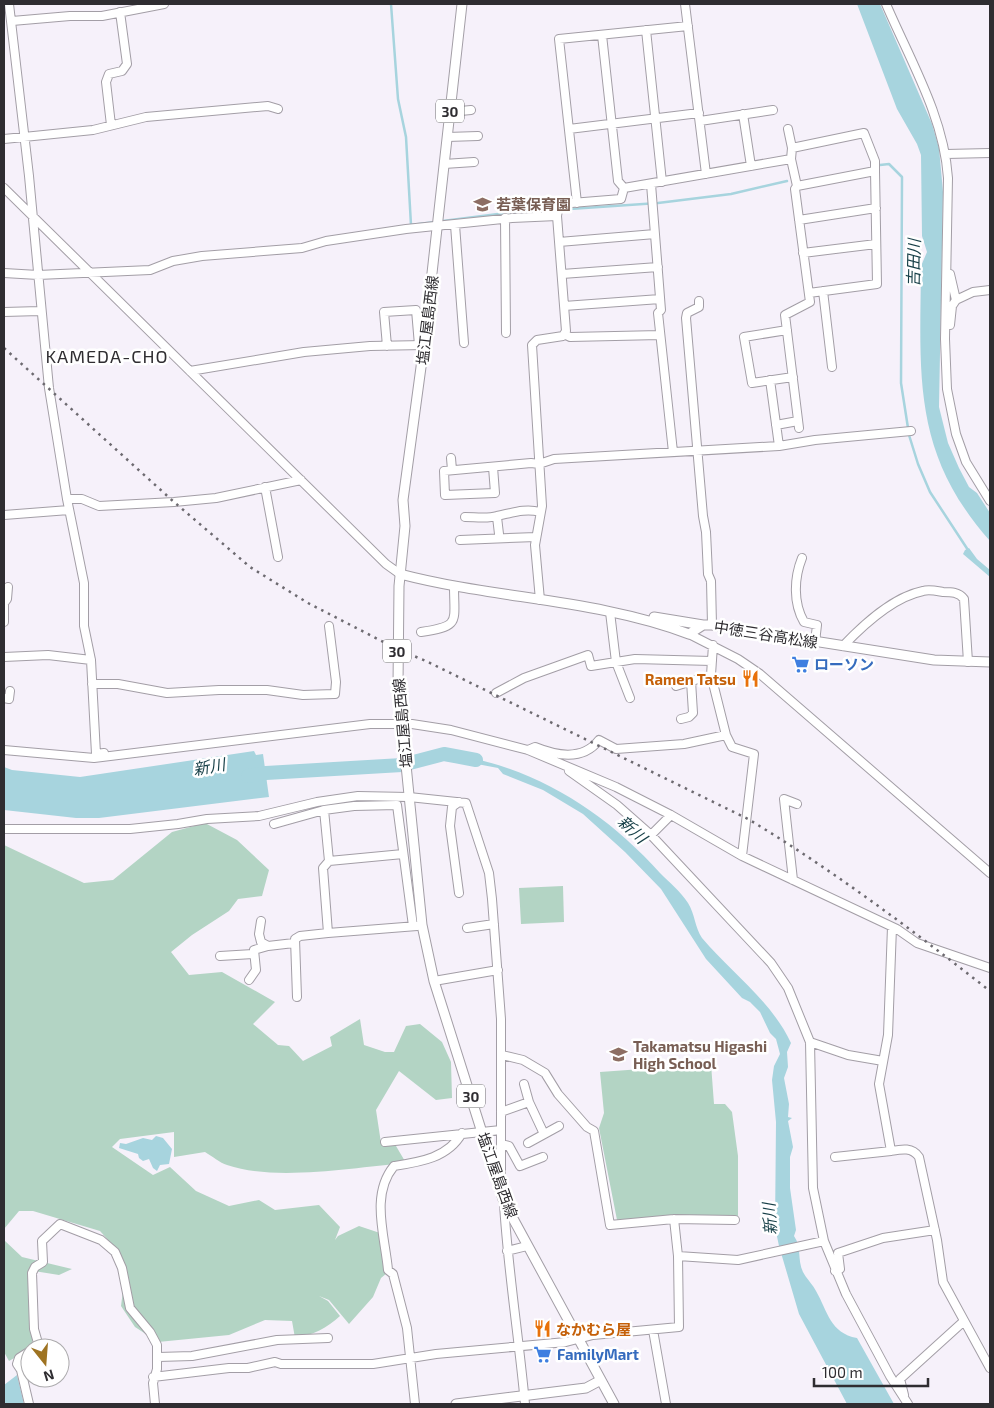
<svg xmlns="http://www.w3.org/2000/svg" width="994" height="1408" viewBox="0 0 994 1408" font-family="'Exo 2','Noto Sans JP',sans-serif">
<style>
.green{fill:#b3d4c4}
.water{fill:#a7d4de}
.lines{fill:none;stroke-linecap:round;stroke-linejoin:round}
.stream{stroke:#a7d4de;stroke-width:2.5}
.river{stroke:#a7d4de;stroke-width:14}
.minor-casing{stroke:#a39ea6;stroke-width:10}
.major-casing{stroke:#a39ea6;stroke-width:11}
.minor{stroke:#fff;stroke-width:8}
.major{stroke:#fff;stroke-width:9}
.rail{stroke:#6d6a70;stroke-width:2.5;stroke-dasharray:2.5 5;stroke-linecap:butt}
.labels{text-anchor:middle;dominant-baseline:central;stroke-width:5;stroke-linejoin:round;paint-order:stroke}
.shield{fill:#fff;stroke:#6d6c6f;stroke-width:1}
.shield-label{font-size:14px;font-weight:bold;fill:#2f2d31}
.education-label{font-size:15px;font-weight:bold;fill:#785e54;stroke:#fff;text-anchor:start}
.street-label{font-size:15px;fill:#2f2d31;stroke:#fff}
.shop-label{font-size:15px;font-weight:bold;fill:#366cbe;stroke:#fff;text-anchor:start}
.food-label{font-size:15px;font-weight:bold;fill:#c56008;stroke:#fff;text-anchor:end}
.water-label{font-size:16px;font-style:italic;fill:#153e46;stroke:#fff}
.quarter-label{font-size:18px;letter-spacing:1px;fill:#2f2d31;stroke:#fff}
</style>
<rect width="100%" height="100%" fill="#f6f1fa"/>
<path class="green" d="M205 823 237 840 269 870 262 896 238 899 229 911 192 935 171 952 189 975 222 972 275 1002 253 1024 278 1045 289 1046 303 1061 332 1046 330 1037 360 1019 364 1045 385 1052H394L406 1026 420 1024 442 1042 451 1062 452 1098 436 1100 399 1071 376 1110 381 1143 396 1146 406 1163C355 1167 276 1182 227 1165 220 1163 212 1156 205 1152L174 1157V1132L120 1139 112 1147 153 1175 170 1167 196 1191 229 1206 259 1200 275 1210 319 1205 340 1227 335 1240 338 1236 359 1226 380 1233 387 1273 381 1278 373 1297 349 1324 329 1300 319 1296 328 1301 340 1316C327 1328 313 1335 295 1338L292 1321 265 1320 229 1335 158 1342 135 1327 121 1306 124 1283 118 1251 100 1231 33 1211H19L4 1229V845L84 883 113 880 172 832Z
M563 886 564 922 521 924 519 888Z
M711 1064 714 1104H725L732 1112 738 1156V1216H679L617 1220 599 1128 604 1113 600 1072Z
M4 1240 22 1257 72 1269 59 1275 34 1271 32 1348 9 1361 4 1352Z"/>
<path class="water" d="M857 4H880L932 124 939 148 943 192 939 407 948 443 959 468 969 487 977 493 990 513V541C912 453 920 376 921 266L927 252 922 236 921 155 917 144 897 109Z
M969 548 977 559 990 570V577L963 554 965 550Z
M254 751 256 755 263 754 269 797 99 818H76L4 810V767L12 770 80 777Z
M461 756C540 770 607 814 660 873 669 882 681 892 688 903 695 914 695 928 702 938 731 972 772 1002 791 1043L787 1052 788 1067 784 1078 789 1104 788 1117 792 1118 788 1121 793 1147 790 1157V1188L796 1230 794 1236C802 1247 797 1260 803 1272 806 1278 813 1285 816 1291 828 1312 830 1333 857 1338L894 1404H847L799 1314 779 1246 775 1227 776 1122 772 1080 774 1066 780 1054 776 1039 770 1033 760 1012 750 1002 742 998 706 959 661 889 625 852 583 814 543 790 503 774 498 768 456 760Z
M156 1136 163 1138 172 1149 169 1164 160 1165 157 1171 153 1168 149 1159 143 1161 139 1158 138 1154 119 1148 120 1143 126 1144 143 1138 152 1140Z
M17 1375 24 1404H4V1385Z"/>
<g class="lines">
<path class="stream" d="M391 4 398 99 406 137 411 225 506 213 552 211
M880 165 889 164 902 177 901 383 908 428
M570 209 658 203 731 194 787 181
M909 435 918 464 930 492 968 550"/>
<path class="river" d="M248 776 266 773 402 765 444 754 476 760"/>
<defs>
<path id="minor" d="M9 4 29 176 49 388 67 499 84 583V626L91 660 96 754 104 753
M685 4 706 174
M886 4C910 60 944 117 948 178L945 339 947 389 956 434 966 462 990 501
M12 21 70 16H102L164 4
M646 30 662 182
M602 35 618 181 624 188
M450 112 471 110
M743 114 751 166
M700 121 773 110
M111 125 106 82 109 74 122 71 127 64 120 12
M569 129 699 113
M788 129 792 148 791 159
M447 137 478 136
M4 139 93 130 146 117 268 106 278 109
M792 148 864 133 875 161V171
M946 154 990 153
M444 164 474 162
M651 184 661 310 658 313 673 452
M797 186 795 189 810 302 785 315 799 428
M4 188 386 564 400 574
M577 203 559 39 688 26
M557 216 559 204 621 199 624 188 791 159 797 186 875 171 877 284 809 293
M505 218 506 333
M799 220 876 208
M455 225 464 343
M559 242 655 234
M803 253 876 244
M4 273 38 275 150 270 173 261 202 256 302 248 326 241 406 229 512 218 557 216 566 331 563 336 537 340 532 345 542 506 535 545 540 600
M562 274 658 267
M950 274 956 300
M823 291 832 367
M699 301V307L687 313 686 318 703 516 706 532 708 574 711 581 712 625
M564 306 660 299
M4 312 40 311
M950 325 952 306 956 300 973 292 990 290
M787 330 744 337 752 383 793 377
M564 334 570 337 660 335
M387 346 384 312 416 310 419 345
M190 371 304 352 370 346 424 345
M770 380 779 446
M776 425 798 421
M451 458 452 470
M493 467 495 493 445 495 444 471 531 463 539 464 554 459 779 446 815 440 911 431
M265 487 278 557
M67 499H82L99 506 174 502 216 498 301 480
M4 515 69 510
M465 517C475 517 488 519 497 516 512 513 525 508 540 512
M497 517 499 534
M460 540 536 537
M802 558C794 578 793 603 804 622L817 625 815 642
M610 612 616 662 630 698
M4 622V603L7 599 8 587
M421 632C461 626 454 623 454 586
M689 634 738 659 760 674 990 873
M713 645 711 675 726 735 732 747 754 754 742 856
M843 646C864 624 893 597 923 591 929 589 937 591 943 592 951 592 959 592 964 599L968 662
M4 657 48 655 91 660
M92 684H118L167 693 219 690H267L303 695 335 694 336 682 329 626
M676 686 711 675
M496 693 524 678 588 655 591 666 635 659 712 661
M4 698 9 699 10 691
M681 719 689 717 693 713 691 681
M4 750 94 758 370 724H412L451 730 528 750 616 787 671 815 742 856 897 929 917 943 990 968
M528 750 535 747C557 756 583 761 599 740L616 749 684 744 726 735
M569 771 617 805 651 835 771 963 788 988 810 1042 813 1188 824 1241 846 1294 890 1376 908 1404
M324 810 329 861 323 868 328 933 417 926
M274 824 324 810 354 806 397 805 413 926
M4 829H130L178 824 207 819 259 816 317 802 358 796 409 797 466 803 489 873 492 899 501 1019V1189
M651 835 671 815
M329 861 403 854
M793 880 784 799 797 804
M459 893 450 826 452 807 459 802
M261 921 259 934 261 942 268 946 294 943
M892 927 888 1035 879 1084 891 1151C902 1149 912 1147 919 1157L937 1240 943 1282 990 1368
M467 928 494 924
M220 956 253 954
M249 980 256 970 254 950 268 946
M434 981 498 970
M297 997 295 939 300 936 328 933
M810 1042 848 1055 883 1061
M502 1055 523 1060 545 1073 558 1094 587 1127 594 1131 610 1225 674 1219 735 1220
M524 1084 529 1102 544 1134
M501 1112 529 1102
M385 1142 501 1130
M528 1143 559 1126
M501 1144 509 1146 520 1166 543 1157
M835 1157 891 1151
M504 1204C508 1271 519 1338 525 1404
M507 1251 527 1246
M678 1256 738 1260 824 1241
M835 1271 840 1269 838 1253 883 1238 935 1230
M653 1330 666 1404
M34 1348 38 1343 34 1329 32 1273 35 1267 43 1262 42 1241 60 1224 101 1240 115 1252 122 1268 130 1308 150 1332 157 1345V1369L153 1383 155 1404
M158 1357 192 1356 277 1340 328 1338
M153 1377 229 1368H248L275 1362 281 1364H373L436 1354 566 1342 593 1335 679 1327 678 1256 674 1219
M904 1395 900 1379 964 1321
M29 1404 21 1370 17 1364 19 1358 30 1351
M415 1404 407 1328 393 1274 388 1270C385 1236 370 1195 394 1166 420 1162 448 1158 462 1133"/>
<path id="major" d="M462 4 424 345 403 500 405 526 399 586 398 685 422 925 434 981 504 1202 614 1404
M400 574C495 599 597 599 689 634L703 625H712L934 660 990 662
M654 617 703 625
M456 1404 586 1388 601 1380"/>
</defs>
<use href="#minor" class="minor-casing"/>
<use href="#major" class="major-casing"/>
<use href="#minor" class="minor"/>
<use href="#major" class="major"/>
<path class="rail" d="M4 348 174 502 250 567 308 603 397 649 426 661 748 819C833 870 912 930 990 991"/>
</g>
<defs>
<symbol id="school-bare" viewBox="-9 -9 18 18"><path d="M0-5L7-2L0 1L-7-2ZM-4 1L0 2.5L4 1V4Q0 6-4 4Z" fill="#8d6e63" stroke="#fff" stroke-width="2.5" paint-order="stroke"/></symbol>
<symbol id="supermarket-bare" viewBox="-9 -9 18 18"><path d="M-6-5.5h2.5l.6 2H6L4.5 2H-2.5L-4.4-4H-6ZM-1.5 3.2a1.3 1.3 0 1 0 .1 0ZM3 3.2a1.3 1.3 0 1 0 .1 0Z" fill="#3f7fe0" stroke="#fff" stroke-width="2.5" paint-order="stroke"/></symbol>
<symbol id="restaurant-bare" viewBox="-9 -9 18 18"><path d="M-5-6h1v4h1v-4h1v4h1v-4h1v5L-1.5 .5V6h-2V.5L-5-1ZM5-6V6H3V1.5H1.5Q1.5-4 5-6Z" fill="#e8710a" stroke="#fff" stroke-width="2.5" paint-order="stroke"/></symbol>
</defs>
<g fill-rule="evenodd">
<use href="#school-bare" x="470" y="192" width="25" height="25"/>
<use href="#supermarket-bare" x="788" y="652" width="25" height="25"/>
<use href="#restaurant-bare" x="738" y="666" width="25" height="25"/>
<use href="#school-bare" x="606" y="1042" width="25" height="25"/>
<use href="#restaurant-bare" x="530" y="1316" width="25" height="25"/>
<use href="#supermarket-bare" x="530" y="1342" width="25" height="25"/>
</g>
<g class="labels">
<g class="shield">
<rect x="436" y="99.5" width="28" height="23" rx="4"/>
<rect x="383" y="639.5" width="28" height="23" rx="4"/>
<rect x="457" y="1084.5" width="28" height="23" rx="4"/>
</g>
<g class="shield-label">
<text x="450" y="111">30</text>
<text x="397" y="651">30</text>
<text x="471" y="1096">30</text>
</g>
<g class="education-label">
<text x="496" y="204">若葉保育園</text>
<text x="633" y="1046">Takamatsu Higashi<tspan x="633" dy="17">High School</tspan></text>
</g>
<g class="street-label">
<text transform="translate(427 320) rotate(-83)">塩江屋島西線</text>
<text transform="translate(766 634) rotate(9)">中徳三谷高松線</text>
<text transform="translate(402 723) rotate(-95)">塩江屋島西線</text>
<text transform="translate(498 1175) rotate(70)">塩江屋島西線</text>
</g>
<g class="shop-label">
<text x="814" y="664">ローソン</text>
<text x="557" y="1354">FamilyMart</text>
</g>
<g class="food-label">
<text x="736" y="679">Ramen Tatsu</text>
<text x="556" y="1329" text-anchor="start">なかむら屋</text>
</g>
<g class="water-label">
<text transform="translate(913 263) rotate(-89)">吉田川</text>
<text transform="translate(209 766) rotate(-10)">新川</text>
<text transform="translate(633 829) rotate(43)">新川</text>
<text transform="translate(769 1219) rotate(-94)">新川</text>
</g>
<g class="quarter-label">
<text x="107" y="356">KAMEDA-CHO</text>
</g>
</g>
<rect width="994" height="1408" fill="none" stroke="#2f2d31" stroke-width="10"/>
<g transform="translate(45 1363) rotate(163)"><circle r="24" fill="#ffffff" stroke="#acabad"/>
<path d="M0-4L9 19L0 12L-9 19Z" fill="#9e7322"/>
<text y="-8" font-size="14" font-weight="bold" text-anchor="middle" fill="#2f2d31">N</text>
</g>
<path d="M814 1378v8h114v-8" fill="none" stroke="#2f2d31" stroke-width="2.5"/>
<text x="822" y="1378" font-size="15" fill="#2f2d31" stroke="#ffffff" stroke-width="4" paint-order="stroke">100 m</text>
</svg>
